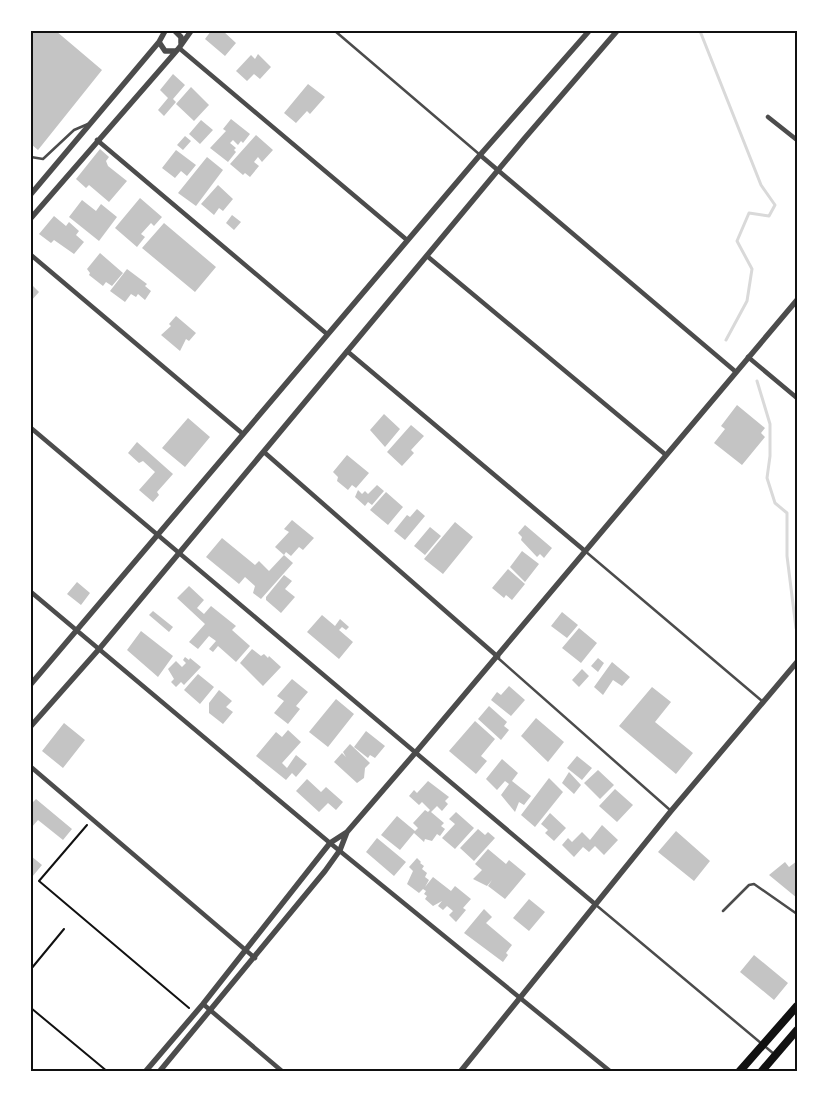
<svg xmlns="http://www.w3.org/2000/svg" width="828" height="1103" viewBox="0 0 828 1103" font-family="'Alegreya Sans',sans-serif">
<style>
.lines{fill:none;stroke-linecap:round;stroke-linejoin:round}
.stream{stroke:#d9d9d9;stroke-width:3}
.building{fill:#c4c4c4}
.path{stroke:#111;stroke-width:2}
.service{stroke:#4c4c4c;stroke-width:2.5}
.minor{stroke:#4c4c4c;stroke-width:4.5}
.tertiary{stroke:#4c4c4c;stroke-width:5.5}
.primary{stroke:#111;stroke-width:8}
.neatline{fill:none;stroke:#111;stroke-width:2}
</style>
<rect width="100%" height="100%" fill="#fff"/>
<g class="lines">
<path class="stream" d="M700 31 761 185 775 205 769 216 749 213 737 241 752 269 747 301 726 340
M757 381 770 424V456L767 478 775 503 787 513V556L796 628"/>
</g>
<path class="building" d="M31 31H56L102 70 38 150 31 144Z
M211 31H223L236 43 225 56 205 39Z
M258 54 271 67 260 79 254 74 247 81 236 71 251 55 255 59Z
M173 74 185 85 173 99 176 102 164 116 158 110 168 98 160 90Z
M308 84 325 97 310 114 307 111 296 123 284 113Z
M191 87 209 105 194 121 176 104Z
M231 119 250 134 243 143 241 141 238 145 233 140 230 143 236 148 234 150 236 152 228 162 210 148 226 131 223 129Z
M201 120 213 130 200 144 189 134Z
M256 135 273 150 262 162 258 157 254 162 259 166 250 177 245 173 243 175 230 164Z
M185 136 191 141 183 150 177 145Z
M100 149 109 157 106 161 108 166 127 181 109 202 89 185 86 188 76 179Z
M176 150 196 165 187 176 181 171 175 178 162 168Z
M207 157 223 170 196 206 178 193Z
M218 185 233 199 223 211 219 208 214 215 201 204Z
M140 198 162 217 154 226 151 223 141 234 145 237 137 247 115 228Z
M82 200 96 211 101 204 117 217 99 241 69 217Z
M232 215 241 222 234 230 226 223Z
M54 216 66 226 69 222 79 231 76 235 84 242 74 254 54 240 51 243 39 234Z
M164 223 216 267 195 292 142 248Z
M100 253 123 273 112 286 106 282 103 286 89 275 90 273 87 269Z
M127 269 147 284 145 286 151 291 145 300 138 294 136 297 131 294 125 302 110 291Z
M31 284 39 292 31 301Z
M176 316 196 333 189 341 186 339 180 351 161 335 171 326 169 324Z
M737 405 765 428 761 433 765 437 742 465 714 443 725 429 721 426Z
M384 414 400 429 385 447 370 430Z
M188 418 210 437 185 467 162 448Z
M411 425 424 436 411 450 414 453 402 466 387 452Z
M137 442 173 474 157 492 159 495 153 502 139 490 155 472 143 461 139 463 128 453Z
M347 455 369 473 356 488 352 485 348 490 337 481 338 477 333 472Z
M377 485 384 491 372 505 368 502 365 506 355 497 358 490 362 494 365 491 368 494Z
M386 492 403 507 388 525 370 510Z
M417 509 425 516 405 540 394 531 407 515 410 517Z
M292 520 314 538 303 550 299 547 291 556 286 552 284 555 275 547 289 532 284 529Z
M455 522 473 537 443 574 424 559Z
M525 525 552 548 544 558 540 554 537 557 521 540 522 537 518 533Z
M430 527 441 536 425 555 414 546Z
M222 538 255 565 259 561 269 571 284 555 293 563 261 599 253 593 255 586 245 577 239 584 206 557Z
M522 551 539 564 525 582 510 567Z
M508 569 525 584 512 600 506 595 504 598 492 588Z
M284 575 292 581 285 589 295 597 281 613 266 600V597Z
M77 582 90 593 81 605 67 594Z
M189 586 204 600 197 608 204 614 211 606 236 626 232 630 250 646 236 662 218 646 213 652 209 649 216 641 209 636 198 649 189 642 205 624 177 598Z
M153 611 173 627 169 632 149 615Z
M562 612 578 625 567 638 551 626Z
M322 615 335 626 340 619 349 627 346 630 342 627 339 630 353 642 339 659 307 632Z
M579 628 597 643 581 663 562 648Z
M141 631 173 656 158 677 127 650Z
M252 649 261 656 264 654 268 658 269 656 281 667 263 686 240 663Z
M185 657 189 660 190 658 201 667 184 685 181 682 176 687 171 682 174 679 168 669 176 661 182 667 186 663 183 660Z
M598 658 604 663 598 672 591 666Z
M612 662 630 677 622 686 613 680 603 695 594 687Z
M582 669 589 676 579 687 572 680Z
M198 674 214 687 200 704 184 690Z
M292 679 308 692 296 706 300 709 288 724 274 713 284 701 277 696Z
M509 686 525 700 511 716 491 700 497 692 501 695Z
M652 687 671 702 655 722 693 753 676 774 619 726Z
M219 690 232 701 226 707 233 712 223 724 209 713V703Z
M336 699 354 714 328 747 309 732Z
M489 706 507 722 504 726 509 730 501 740 478 719Z
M536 718 564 742 548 762 521 736Z
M475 721 495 739 481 756 487 761 476 774 449 751Z
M64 723 85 740 63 768 42 751Z
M288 730 301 742 282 763 287 768 296 755 307 764 296 777 292 773 286 780 256 756 276 732 282 737Z
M366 731 385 746 375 758 370 755 368 758 354 747Z
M350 744 370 763 365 768 364 778 357 783 334 762 342 753 346 757 343 752Z
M577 756 592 768 582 780 567 768Z
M502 759 518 773 512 781 531 796 524 805 519 802 515 812 501 795 509 784 505 781 497 790 486 779Z
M598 770 614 785 600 799 584 783Z
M569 772 581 785 574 794 562 783Z
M549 778 563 792 535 827 521 815Z
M307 779 321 792 326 787 343 802 336 810 328 803 319 812 296 791Z
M428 781 449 797 445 801 448 804 442 811 437 806 431 812 444 823 441 826 445 829 440 836 437 834 432 841 425 839 424 842 414 833 400 850 381 835 397 816 415 831 418 828 413 823 425 810 428 812 430 810 422 802 419 805 409 796 414 790 417 793Z
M615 789 633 805 617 822 599 806Z
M36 799 72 829 63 840 38 820 31 828V804Z
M456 812 474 828 455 849 442 838 455 824 449 819Z
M550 813 566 828 554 841 545 833 548 830 541 824Z
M602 825 618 840 604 855 595 846 589 852 583 847 574 857 562 845 568 838 572 842 582 832 590 840Z
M478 829 485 835 488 832 495 838 474 861 460 848Z
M676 831 710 861 694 881 658 852Z
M377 838 406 862 394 876 366 852Z
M488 849 506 864 509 860 526 874 505 899 488 886 492 880 487 886 473 879 482 870 475 864Z
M31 856 42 865 32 877 31 876Z
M417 858 421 862 420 863 424 866 422 869 427 873 425 877 429 880 425 887 433 877 451 891 455 886 471 899 463 908 466 910 456 922 449 915 453 911 447 906 443 910 438 906 442 901 433 906 425 899 427 896 424 894 426 891 423 889 419 893 407 884 413 871 409 867Z
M797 861V898L769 875 785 862 789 867Z
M529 899 545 912 529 931 513 918Z
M484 909 492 917 486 923 512 945 506 953 508 955 503 962 464 933Z
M754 955 788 983 774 1000 740 972Z"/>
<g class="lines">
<path class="path" d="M87 825 39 881 189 1008
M31 969 64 929
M31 1008 108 1072"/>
<path class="service" d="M335 31 479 154
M31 157 43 159 74 130 88 124
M585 551 762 701
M498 658 670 810
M596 905 774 1054
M723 911 749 885 754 884 797 914"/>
<path class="minor" d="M179 48 407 240
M768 117 797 140
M97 140 327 334
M480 155 736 372
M31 255 243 434
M427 256 666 455
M347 351 585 551
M748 357 797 398
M31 428 595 904
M264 452 498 657
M31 592 330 843 611 1072
M31 767 255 958
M203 1004 283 1072"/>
<path class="tertiary" d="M175 31 181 37V43
M159 42 165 51H175
M31 194 159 42 165 31
M31 218 179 48 191 31
M31 684 480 155 589 31
M31 726 100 648 524 139 617 31
M145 1072 203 1004 330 843 347 832 416 752 797 300
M159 1072 325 871 340 850 347 832
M460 1072 671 811 797 662"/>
<path class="primary" d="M739 1072 797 1006
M761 1072 797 1030"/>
</g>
<rect width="828" height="1103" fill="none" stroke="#ffffff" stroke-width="65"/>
<rect x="32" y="32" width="764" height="1038" class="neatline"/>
</svg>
